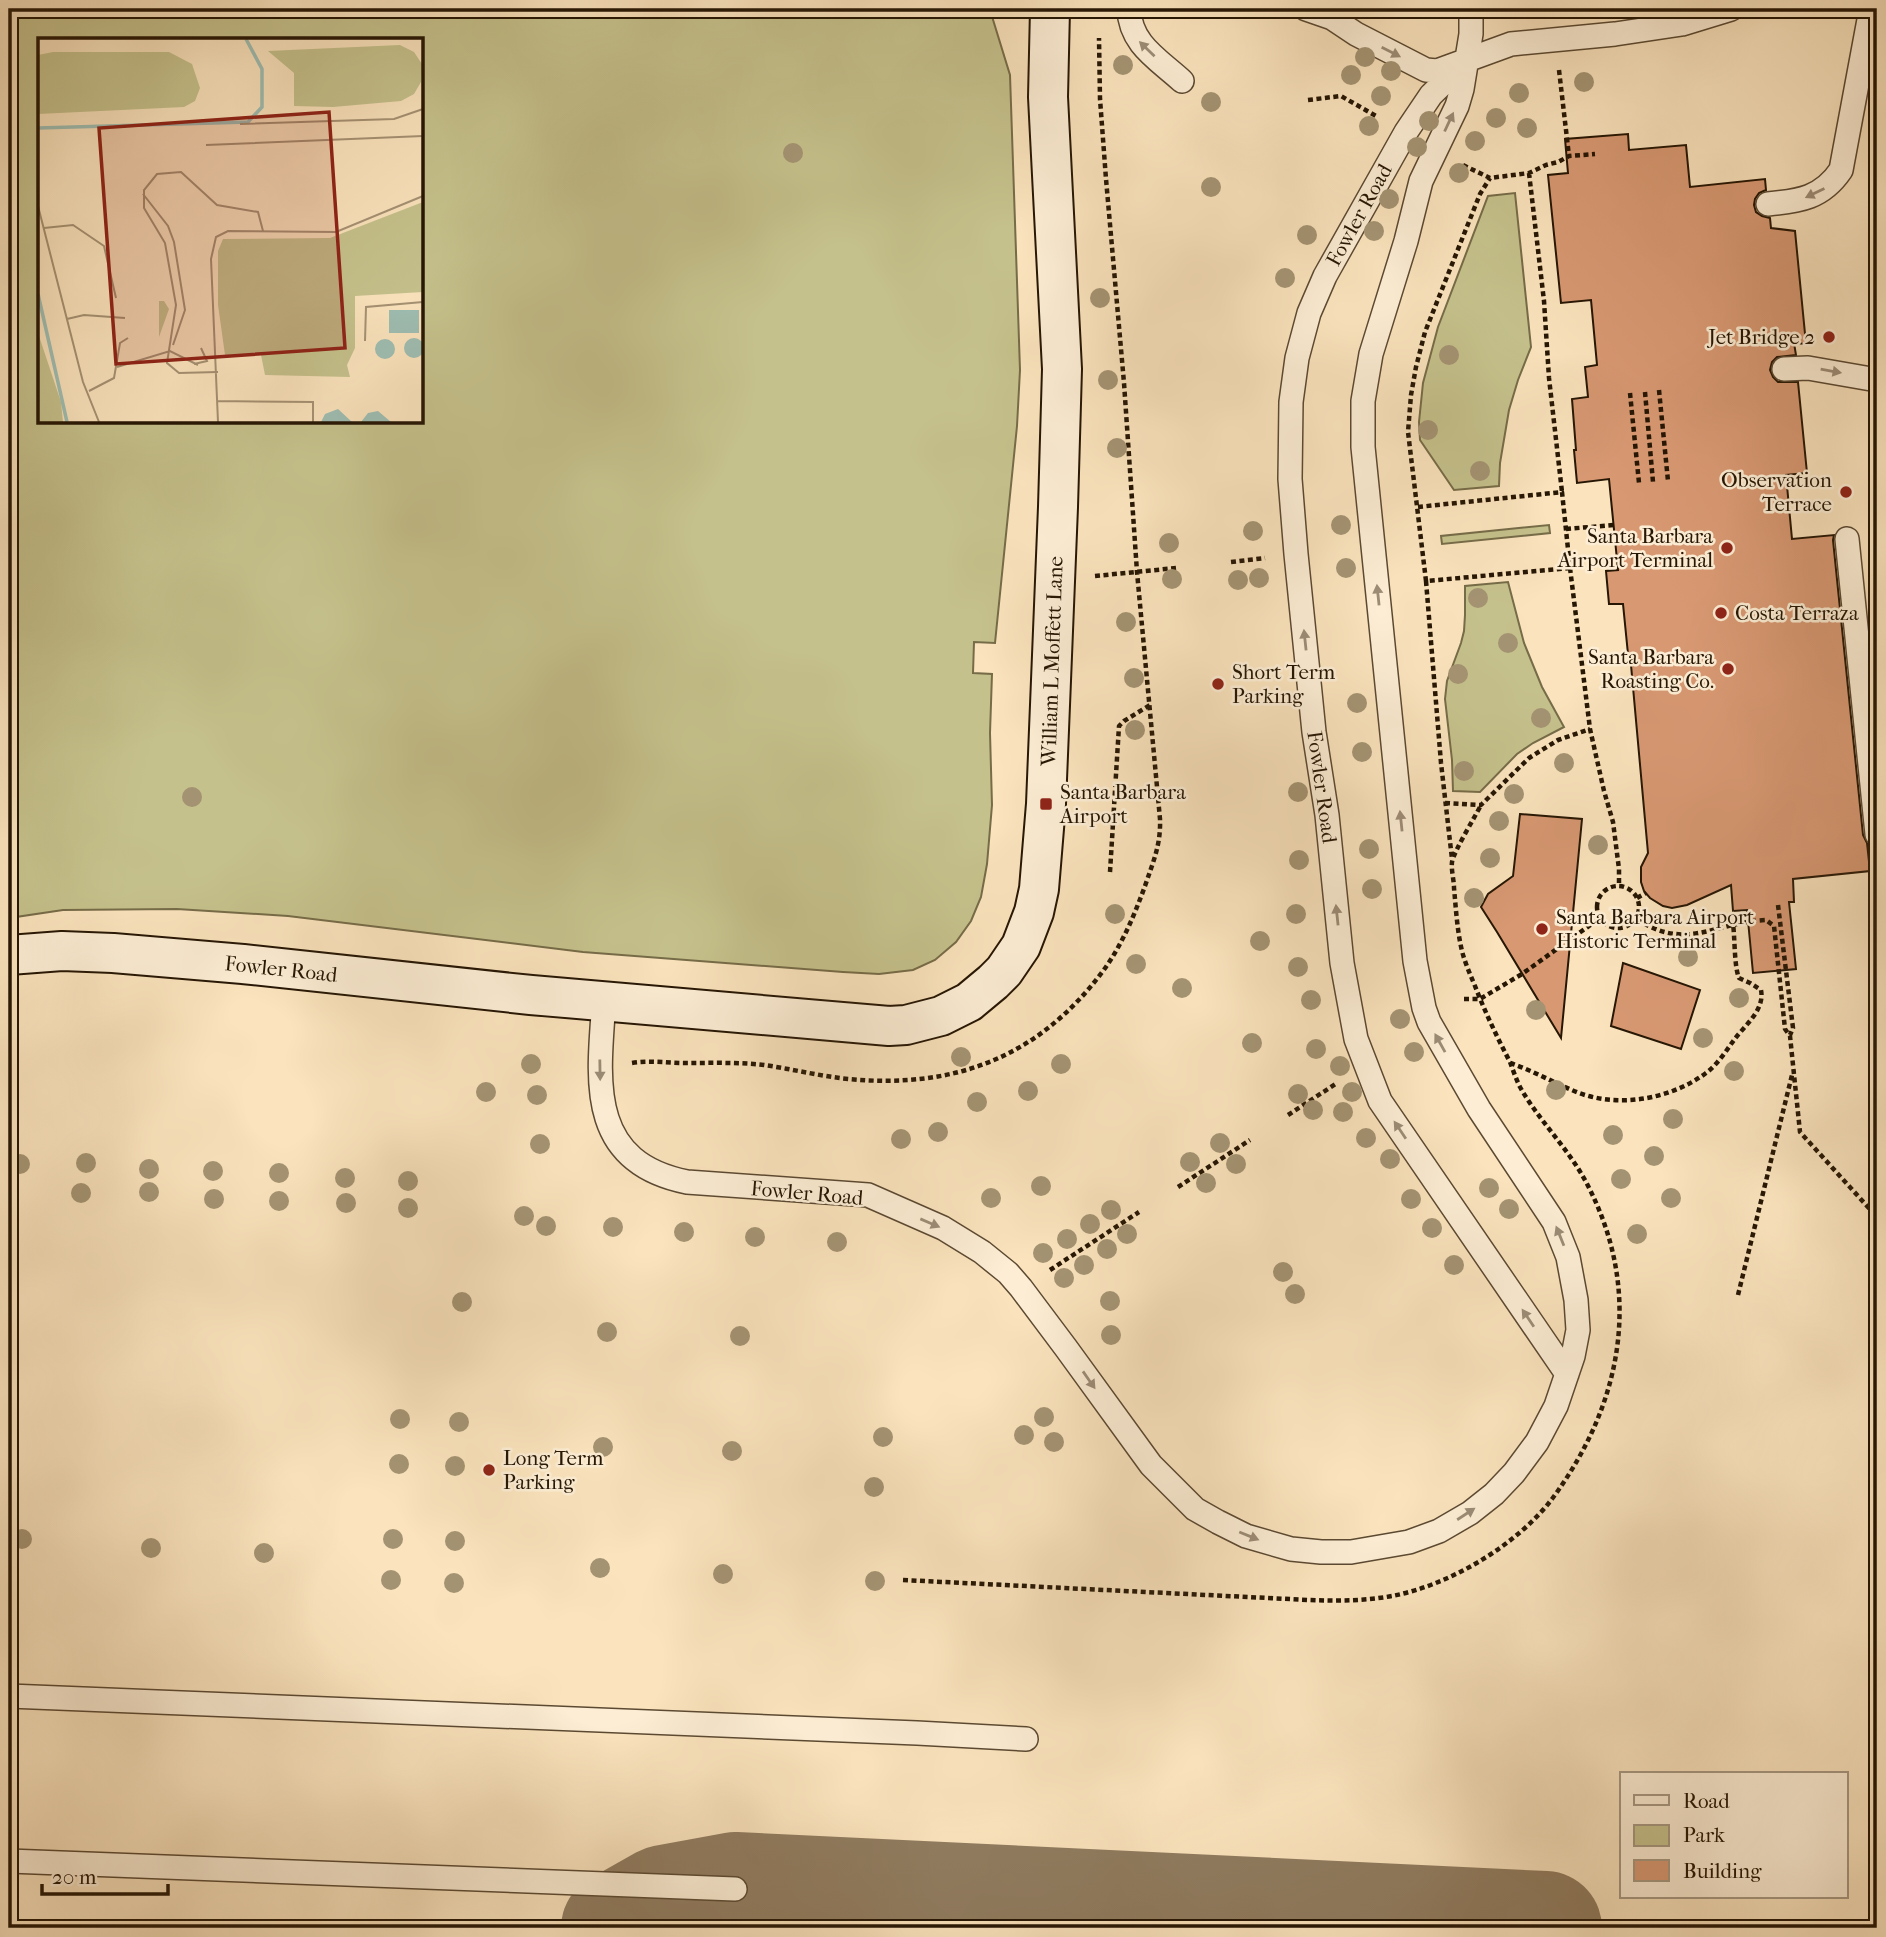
<svg xmlns="http://www.w3.org/2000/svg" width="1886" height="1937" viewBox="0 0 1886 1937" font-family="'IM FELL French Canon',serif">
<style>
.green{fill:#c5c18c;stroke:#766c48;stroke-width:2;fill-rule:evenodd}
.lines{fill:none;stroke-linecap:round;stroke-linejoin:round}
.taxiway{stroke:#907c60;stroke-width:114}
.building{fill:#d79872;stroke:#261604;stroke-width:2}
.lane-casing{stroke:#5b4932;stroke-width:26}
.secondary-casing{stroke:#261604;stroke-width:42}
.path{stroke:#261604;stroke-width:4.5;stroke-dasharray:5 3.5;stroke-linecap:butt}
.lane{stroke:#fcedd4;stroke-width:23}
.secondary{stroke:#fcedd4;stroke-width:38}
.tree{fill:#a49372}
.oneway{fill:#9c8c76}
.poi-dot{fill:#8f2418;stroke:#fcedd4;stroke-width:2.5}
.labels{text-anchor:middle;dominant-baseline:central;stroke-width:5;stroke-linejoin:round;paint-order:stroke}
.street-label{font-size:21px;fill:#261604;stroke:#fcedd4}
.poi-label{font-size:21px;fill:#261604;stroke:#fcedd4;text-anchor:start}
.inset-river{fill:none;stroke:#9ebeb3;stroke-width:3.5}
.inset-road{fill:none;stroke:#a59173;stroke-width:2}
.view{fill:#8f2418;fill-opacity:0.15;stroke:#8f2418;stroke-width:3.5}
.inset-edge{fill:none;stroke:#261604;stroke-width:3.5}
</style>
<rect width="100%" height="100%" fill="#fae3bd"/>
<filter id="stains"><feTurbulence type="fractalNoise" baseFrequency=".00286" numOctaves="4"/><feColorMatrix values="0 0 0 0 .2 0 0 0 0 .09 0 0 0 0 .02 0 0 0 .5 -.17"/></filter>
<radialGradient id="worn" r=".72"><stop offset=".6" stop-color="#630" stop-opacity="0"/><stop offset="1" stop-color="#630" stop-opacity=".3"/></radialGradient>
<path class="green" d="M9 9 990 10 1010 75 1020 370 1017 426 995 643 974 642 973 673 992 674 990 733 992 805 987 864 981 897 971 921 956 942 935 960 913 970 879 974 843 972 583 952 288 916 177 909 63 910 9 918ZM40 40H422V422H40Z
M1515 193 1531 347 1518 380 1509 410 1500 463 1499 486 1454 490 1420 440 1419 422 1423 383 1438 327 1488 196Z
M1549 525 1550 533 1442 544 1441 536Z
M1508 582 1524 643 1542 687 1564 727 1533 743 1517 754 1480 792 1453 791 1452 760 1445 699 1447 681 1461 643 1464 631 1465 615V586Z"/>
<g class="lines">
<path class="taxiway" d="M618 1928 664 1902 735 1889 1545 1928"/>
</g>
<path class="building" d="M1628 134 1629 150 1686 145 1690 187 1765 179 1766 190 1759 193 1755 199 1754 205 1756 212 1762 216 1770 218 1771 228 1795 231 1806 344 1794 343 1796 355 1777 357 1772 362 1770 370 1773 377 1778 382H1798L1807 473 1786 475 1792 539 1834 535 1833 540 1863 835 1867 843 1870 871 1793 879 1794 902H1789L1796 969 1753 973 1747 910 1733 911 1731 885 1687 905 1672 908 1663 906 1650 898 1644 891 1641 882V867L1648 853 1630 654H1628L1623 604H1609L1606 571 1618 570 1609 479 1577 483 1574 450H1576L1572 399 1588 397 1585 367 1597 365 1591 300 1561 303 1548 175 1568 173 1565 139Z
M1520 814 1582 819 1561 1038 1497 932 1481 907 1488 894 1513 876Z
M1623 963 1700 990 1681 1049 1611 1026Z"/>
<g class="lines">
<defs>
<path id="lane" d="M1129 9C1130 44 1158 59 1182 81
M1306 9 1332 18 1356 34 1426 70 1437 71 1511 44 1615 34 1682 24 1731 9
M1467 60 1431 95 1406 132 1325 276 1309 313 1297 358 1291 402 1290 479 1296 554 1314 732 1327 815 1342 963 1356 1039 1380 1101 1567 1374
M1768 204C1800 201 1822 198 1841 170L1871 9
M1784 369 1808 368 1877 380
M1847 539 1877 834
M604 1002C598 1081 587 1162 687 1182L868 1195 943 1228 982 1252 1008 1273 1021 1288 1066 1348 1151 1465 1195 1509 1218 1522 1246 1536 1291 1549 1321 1552H1351L1409 1542 1439 1531 1470 1513 1494 1494 1514 1473 1537 1442 1556 1406 1573 1356 1578 1330 1576 1300 1568 1257 1554 1222 1479 1109 1429 1022 1424 1008 1415 961 1363 447V401L1371 354 1406 241 1421 181 1457 106 1462 89 1471 34V9
M9 1696 917 1733 1026 1739
M9 1861 735 1889"/>
<path id="secondary" d="M9 955 62 951 113 953 243 964 531 995 889 1026 906 1025 941 1016 969 1002 993 982 1004 971 1021 946 1034 912 1039 889 1046 804 1058 507 1062 369 1048 97 1050 9"/>
</defs>
<use href="#lane" class="lane-casing"/>
<use href="#secondary" class="secondary-casing"/>
<path class="path" d="M1559 70 1569 156
M1308 100 1341 96 1376 116
M1463 165 1490 178 1529 173 1546 165 1558 162 1569 156 1595 154
M1529 173 1544 301 1549 378 1562 492
M1659 390 1668 481
M1645 392 1653 482
M1630 393 1639 483
M1418 507 1562 492 1570 568 1426 581 1408 432 1411 395 1416 367 1425 332 1480 194 1490 178
M1566 529 1614 525
M1231 562 1265 558
M1570 568 1590 729 1604 791 1613 822 1619 869V886
M1095 576 1176 568
M1426 581 1441 763 1452 859
M1445 803 1481 805 1529 758 1558 740 1590 729
M1110 872 1119 726 1124 721 1150 705
M1597 907a21 21 0 1 1 42 0a21 21 0 1 1-42 0Z
M1637 898 1646 893
M1778 905 1793 1028 1790 1035
M1637 919C1686 952 1715 922 1766 920L1774 926 1785 1029 1790 1036 1800 1132 1877 1217
M1464 999H1480L1522 974 1600 918
M632 1063C650 1060 667 1063 685 1063 711 1063 738 1062 764 1065 792 1069 819 1076 848 1079 954 1089 1038 1058 1103 971 1122 945 1134 916 1145 886 1153 862 1161 845 1160 819L1137 572 1124 383 1106 179 1100 99 1099 38
M1510 1063C1534 1071 1556 1084 1579 1093 1620 1108 1671 1099 1706 1073 1718 1064 1726 1051 1734 1040 1745 1025 1765 1010 1761 990L1750 983 1739 978C1734 966 1735 938 1733 924
M1288 1115 1337 1083
M1178 1187 1250 1140
M1050 1270 1139 1212
M1738 1295 1792 1075
M903 1580 1308 1600C1337 1601 1364 1601 1392 1596 1450 1585 1517 1545 1552 1499 1623 1403 1644 1291 1586 1182 1568 1148 1539 1121 1520 1087 1516 1079 1513 1070 1510 1062 1497 1037 1485 1012 1475 986 1470 974 1465 963 1462 951 1457 930 1456 909 1454 888 1454 880 1451 870 1452 862 1454 851 1475 817 1481 805"/>
<use href="#lane" class="lane"/>
<use href="#secondary" class="secondary"/>
</g>
<g class="tree">
<circle cx="1365" cy="57" r="10"/>
<circle cx="1123" cy="65" r="10"/>
<circle cx="1391" cy="71" r="10"/>
<circle cx="1351" cy="75" r="10"/>
<circle cx="1584" cy="82" r="10"/>
<circle cx="1519" cy="93" r="10"/>
<circle cx="1381" cy="96" r="10"/>
<circle cx="1211" cy="102" r="10"/>
<circle cx="1496" cy="118" r="10"/>
<circle cx="1429" cy="121" r="10"/>
<circle cx="1369" cy="126" r="10"/>
<circle cx="1527" cy="128" r="10"/>
<circle cx="1475" cy="141" r="10"/>
<circle cx="1417" cy="147" r="10"/>
<circle cx="793" cy="153" r="10"/>
<circle cx="1459" cy="173" r="10"/>
<circle cx="1211" cy="187" r="10"/>
<circle cx="1389" cy="199" r="10"/>
<circle cx="1374" cy="231" r="10"/>
<circle cx="1307" cy="235" r="10"/>
<circle cx="1285" cy="278" r="10"/>
<circle cx="1100" cy="298" r="10"/>
<circle cx="1449" cy="355" r="10"/>
<circle cx="1108" cy="380" r="10"/>
<circle cx="1428" cy="430" r="10"/>
<circle cx="1117" cy="448" r="10"/>
<circle cx="1480" cy="471" r="10"/>
<circle cx="1341" cy="525" r="10"/>
<circle cx="1253" cy="531" r="10"/>
<circle cx="1169" cy="543" r="10"/>
<circle cx="1346" cy="568" r="10"/>
<circle cx="1259" cy="578" r="10"/>
<circle cx="1172" cy="579" r="10"/>
<circle cx="1238" cy="580" r="10"/>
<circle cx="1478" cy="598" r="10"/>
<circle cx="1126" cy="622" r="10"/>
<circle cx="1508" cy="643" r="10"/>
<circle cx="1458" cy="674" r="10"/>
<circle cx="1134" cy="678" r="10"/>
<circle cx="1357" cy="703" r="10"/>
<circle cx="1541" cy="718" r="10"/>
<circle cx="1135" cy="730" r="10"/>
<circle cx="1362" cy="752" r="10"/>
<circle cx="1564" cy="763" r="10"/>
<circle cx="1464" cy="771" r="10"/>
<circle cx="1298" cy="792" r="10"/>
<circle cx="1514" cy="794" r="10"/>
<circle cx="192" cy="797" r="10"/>
<circle cx="1499" cy="821" r="10"/>
<circle cx="1598" cy="845" r="10"/>
<circle cx="1369" cy="849" r="10"/>
<circle cx="1490" cy="858" r="10"/>
<circle cx="1299" cy="860" r="10"/>
<circle cx="1372" cy="889" r="10"/>
<circle cx="1474" cy="898" r="10"/>
<circle cx="1115" cy="914" r="10"/>
<circle cx="1296" cy="914" r="10"/>
<circle cx="1260" cy="941" r="10"/>
<circle cx="1688" cy="957" r="10"/>
<circle cx="1136" cy="964" r="10"/>
<circle cx="1298" cy="967" r="10"/>
<circle cx="1182" cy="988" r="10"/>
<circle cx="1739" cy="998" r="10"/>
<circle cx="1311" cy="1000" r="10"/>
<circle cx="1536" cy="1010" r="10"/>
<circle cx="1400" cy="1019" r="10"/>
<circle cx="1703" cy="1038" r="10"/>
<circle cx="1252" cy="1043" r="10"/>
<circle cx="1316" cy="1049" r="10"/>
<circle cx="1414" cy="1052" r="10"/>
<circle cx="961" cy="1057" r="10"/>
<circle cx="531" cy="1064" r="10"/>
<circle cx="1061" cy="1064" r="10"/>
<circle cx="1340" cy="1066" r="10"/>
<circle cx="1734" cy="1071" r="10"/>
<circle cx="1556" cy="1090" r="10"/>
<circle cx="1028" cy="1091" r="10"/>
<circle cx="486" cy="1092" r="10"/>
<circle cx="1352" cy="1092" r="10"/>
<circle cx="1298" cy="1094" r="10"/>
<circle cx="537" cy="1095" r="10"/>
<circle cx="977" cy="1102" r="10"/>
<circle cx="1313" cy="1110" r="10"/>
<circle cx="1343" cy="1112" r="10"/>
<circle cx="1673" cy="1119" r="10"/>
<circle cx="938" cy="1132" r="10"/>
<circle cx="1613" cy="1135" r="10"/>
<circle cx="1366" cy="1138" r="10"/>
<circle cx="901" cy="1139" r="10"/>
<circle cx="1220" cy="1143" r="10"/>
<circle cx="540" cy="1144" r="10"/>
<circle cx="1654" cy="1156" r="10"/>
<circle cx="1390" cy="1159" r="10"/>
<circle cx="1190" cy="1162" r="10"/>
<circle cx="86" cy="1163" r="10"/>
<circle cx="20" cy="1164" r="10"/>
<circle cx="1236" cy="1164" r="10"/>
<circle cx="149" cy="1169" r="10"/>
<circle cx="213" cy="1171" r="10"/>
<circle cx="279" cy="1173" r="10"/>
<circle cx="345" cy="1178" r="10"/>
<circle cx="1621" cy="1179" r="10"/>
<circle cx="408" cy="1181" r="10"/>
<circle cx="1206" cy="1183" r="10"/>
<circle cx="1041" cy="1186" r="10"/>
<circle cx="1489" cy="1188" r="10"/>
<circle cx="149" cy="1192" r="10"/>
<circle cx="81" cy="1193" r="10"/>
<circle cx="991" cy="1198" r="10"/>
<circle cx="1671" cy="1198" r="10"/>
<circle cx="214" cy="1199" r="10"/>
<circle cx="1411" cy="1199" r="10"/>
<circle cx="279" cy="1201" r="10"/>
<circle cx="346" cy="1203" r="10"/>
<circle cx="408" cy="1208" r="10"/>
<circle cx="1509" cy="1209" r="10"/>
<circle cx="1111" cy="1210" r="10"/>
<circle cx="524" cy="1216" r="10"/>
<circle cx="1090" cy="1224" r="10"/>
<circle cx="546" cy="1226" r="10"/>
<circle cx="613" cy="1227" r="10"/>
<circle cx="1432" cy="1228" r="10"/>
<circle cx="684" cy="1232" r="10"/>
<circle cx="1127" cy="1234" r="10"/>
<circle cx="1637" cy="1234" r="10"/>
<circle cx="755" cy="1237" r="10"/>
<circle cx="1067" cy="1239" r="10"/>
<circle cx="837" cy="1242" r="10"/>
<circle cx="1107" cy="1249" r="10"/>
<circle cx="1043" cy="1253" r="10"/>
<circle cx="1084" cy="1265" r="10"/>
<circle cx="1454" cy="1265" r="10"/>
<circle cx="1283" cy="1272" r="10"/>
<circle cx="1064" cy="1278" r="10"/>
<circle cx="1295" cy="1294" r="10"/>
<circle cx="1110" cy="1301" r="10"/>
<circle cx="462" cy="1302" r="10"/>
<circle cx="607" cy="1332" r="10"/>
<circle cx="1111" cy="1335" r="10"/>
<circle cx="740" cy="1336" r="10"/>
<circle cx="1044" cy="1417" r="10"/>
<circle cx="400" cy="1419" r="10"/>
<circle cx="459" cy="1422" r="10"/>
<circle cx="1024" cy="1435" r="10"/>
<circle cx="883" cy="1437" r="10"/>
<circle cx="1054" cy="1442" r="10"/>
<circle cx="603" cy="1447" r="10"/>
<circle cx="732" cy="1451" r="10"/>
<circle cx="399" cy="1464" r="10"/>
<circle cx="455" cy="1466" r="10"/>
<circle cx="874" cy="1487" r="10"/>
<circle cx="22" cy="1539" r="10"/>
<circle cx="393" cy="1539" r="10"/>
<circle cx="455" cy="1541" r="10"/>
<circle cx="151" cy="1548" r="10"/>
<circle cx="264" cy="1553" r="10"/>
<circle cx="600" cy="1568" r="10"/>
<circle cx="723" cy="1574" r="10"/>
<circle cx="391" cy="1580" r="10"/>
<circle cx="875" cy="1581" r="10"/>
<circle cx="454" cy="1583" r="10"/>
</g>
<defs><path id="oneway-solid" d="M-6-.8H1V-3.2L6.5 0L1 3.2V.8H-6Z" transform="scale(1.75)"/></defs>
<g class="oneway">
<use href="#oneway-solid" transform="translate(1147 49) rotate(-136)"/>
<use href="#oneway-solid" transform="translate(1391 52) rotate(27)"/>
<use href="#oneway-solid" transform="translate(1449 122) rotate(-65)"/>
<use href="#oneway-solid" transform="translate(1815 193) rotate(154)"/>
<use href="#oneway-solid" transform="translate(1831 371) rotate(10)"/>
<use href="#oneway-solid" transform="translate(1378 595) rotate(-96)"/>
<use href="#oneway-solid" transform="translate(1305 640) rotate(-96)"/>
<use href="#oneway-solid" transform="translate(1401 821) rotate(-96)"/>
<use href="#oneway-solid" transform="translate(1337 915) rotate(-96)"/>
<use href="#oneway-solid" transform="translate(1440 1043) rotate(-119)"/>
<use href="#oneway-solid" transform="translate(600 1070) rotate(89)"/>
<use href="#oneway-solid" transform="translate(1400 1130) rotate(-124)"/>
<use href="#oneway-solid" transform="translate(930 1223) rotate(23)"/>
<use href="#oneway-solid" transform="translate(1560 1236) rotate(-112)"/>
<use href="#oneway-solid" transform="translate(1528 1318) rotate(-124)"/>
<use href="#oneway-solid" transform="translate(1089 1380) rotate(55)"/>
<use href="#oneway-solid" transform="translate(1466 1514) rotate(-33)"/>
<use href="#oneway-solid" transform="translate(1249 1536) rotate(22)"/>
</g>
<g class="poi-dot">
<circle cx="1829" cy="337" r="7"/>
<circle cx="1846" cy="492" r="7"/>
<circle cx="1727" cy="548" r="7"/>
<circle cx="1721" cy="613" r="7"/>
<circle cx="1728" cy="669" r="7"/>
<circle cx="1218" cy="684" r="7"/>
<rect x="1039" y="797" width="14" height="14" rx="3.5"/>
<circle cx="1542" cy="929" r="7"/>
<circle cx="489" cy="1470" r="7"/>
</g>
<g class="labels">
<g class="street-label">
<text transform="translate(1359 215) rotate(-61)">Fowler Road</text>
<text transform="translate(1052 661) rotate(-88)">William L Moffett Lane</text>
<text transform="translate(1322 787) rotate(82)">Fowler Road</text>
<text transform="translate(281 969) rotate(6)">Fowler Road</text>
<text transform="translate(807 1193) rotate(5)">Fowler Road</text>
</g>
<g class="poi-label">
<text x="1815" y="337" text-anchor="end">Jet Bridge 2</text>
<text x="1832" y="480" text-anchor="end">Observation<tspan x="1832" dy="24">Terrace</tspan></text>
<text x="1713" y="536" text-anchor="end">Santa Barbara<tspan x="1713" dy="24">Airport Terminal</tspan></text>
<text x="1735" y="613">Costa Terraza</text>
<text x="1714" y="657" text-anchor="end">Santa Barbara<tspan x="1714" dy="24">Roasting Co.</tspan></text>
<text x="1232" y="672">Short Term<tspan x="1232" dy="24">Parking</tspan></text>
<text x="1060" y="792">Santa Barbara<tspan x="1060" dy="24">Airport</tspan></text>
<text x="1556" y="917">Santa Barbara Airport<tspan x="1556" dy="24">Historic Terminal</tspan></text>
<text x="503" y="1458">Long Term<tspan x="503" dy="24">Parking</tspan></text>
</g>
</g>
<g transform="translate(38 38)">
<rect width="385" height="385" fill="#fae3bd"/>
<path d="M362 7 376 14 384 26 383 44 376 56 363 63 295 69 256 68V35L230 13ZM15 14H131L154 26 162 50 157 63 146 69 0 76V17ZM385 164V254L317 258V310L309 327 312 339 227 337 223 317H187L180 267V213L185 201 292 200ZM121 263H126L131 271 121 299ZM0 295 23 364 25 384H0Z" fill="#c5c18c"/>
<path d="M351 272H381V295H351ZM366 310a10 10 0 1 1 20 0a10 10 0 1 1-20 0ZM337 311a10 10 0 1 1 20 0a10 10 0 1 1-20 0ZM300 371 314 384H283L287 376ZM340 373 353 384H323L330 375Z" fill="#9ebeb3"/>
<path class="inset-river" d="M0 90 210 84 224 69V31L208 1M0 256 29 384"/>
<path class="inset-road" d="M202 86 356 81 385 71M168 107 385 98M105 156 130 188 136 204 147 272 135 307M0 168 45 344 61 384M6 190 35 187 66 208 78 260M29 281 46 277 87 280M327 303 328 269 385 264M156 326 169 323 163 310M79 329 132 313 160 327M180 334 141 335 129 325 138 267 127 205 106 170V152L119 136 143 134 179 167 220 174 225 193M51 353 76 340 82 305 90 300M180 363 275 364V384M180 384 173 221 178 199 190 193 298 194 385 158"/>
<path class="view" d="M291 74 307 310 78 326 61 90Z"/>
<rect width="385" height="385" class="inset-edge"/>
</g>
<rect width="1886" height="1937" fill="none" stroke="#fae3bd" stroke-width="35"/>
<rect x="10" y="10" width="1865" height="1916" fill="none" stroke="#261604" stroke-width="3.5"/>
<rect x="18" y="18" width="1851" height="1902" fill="none" stroke="#261604" stroke-width="2"/>
<rect x="1620" y="1772" width="228" height="126" fill="#fcedd4" stroke="#a69781" stroke-width="2"/>
<rect x="1634" y="1795" width="35" height="10" fill="#fcedd4" stroke="#a69781" stroke-width="2"/>
<text x="1683" y="1808" font-size="21" fill="#261604">Road</text>
<rect x="1634" y="1825" width="35" height="21" fill="#c5c18c" stroke="#a69781" stroke-width="2"/>
<text x="1683" y="1842" font-size="21" fill="#261604">Park</text>
<rect x="1634" y="1860" width="35" height="21" fill="#d79872" stroke="#a69781" stroke-width="2"/>
<text x="1683" y="1878" font-size="21" fill="#261604">Building</text>
<path d="M42 1884v10h126v-10" fill="none" stroke="#261604" stroke-width="3.5"/>
<text x="52" y="1884" font-size="21" fill="#261604" stroke="#fcedd4" stroke-width="5" paint-order="stroke">20 m</text>
<rect width="100%" height="100%" filter="url(#stains)"/>
<rect width="100%" height="100%" fill="url(#worn)"/>
</svg>
